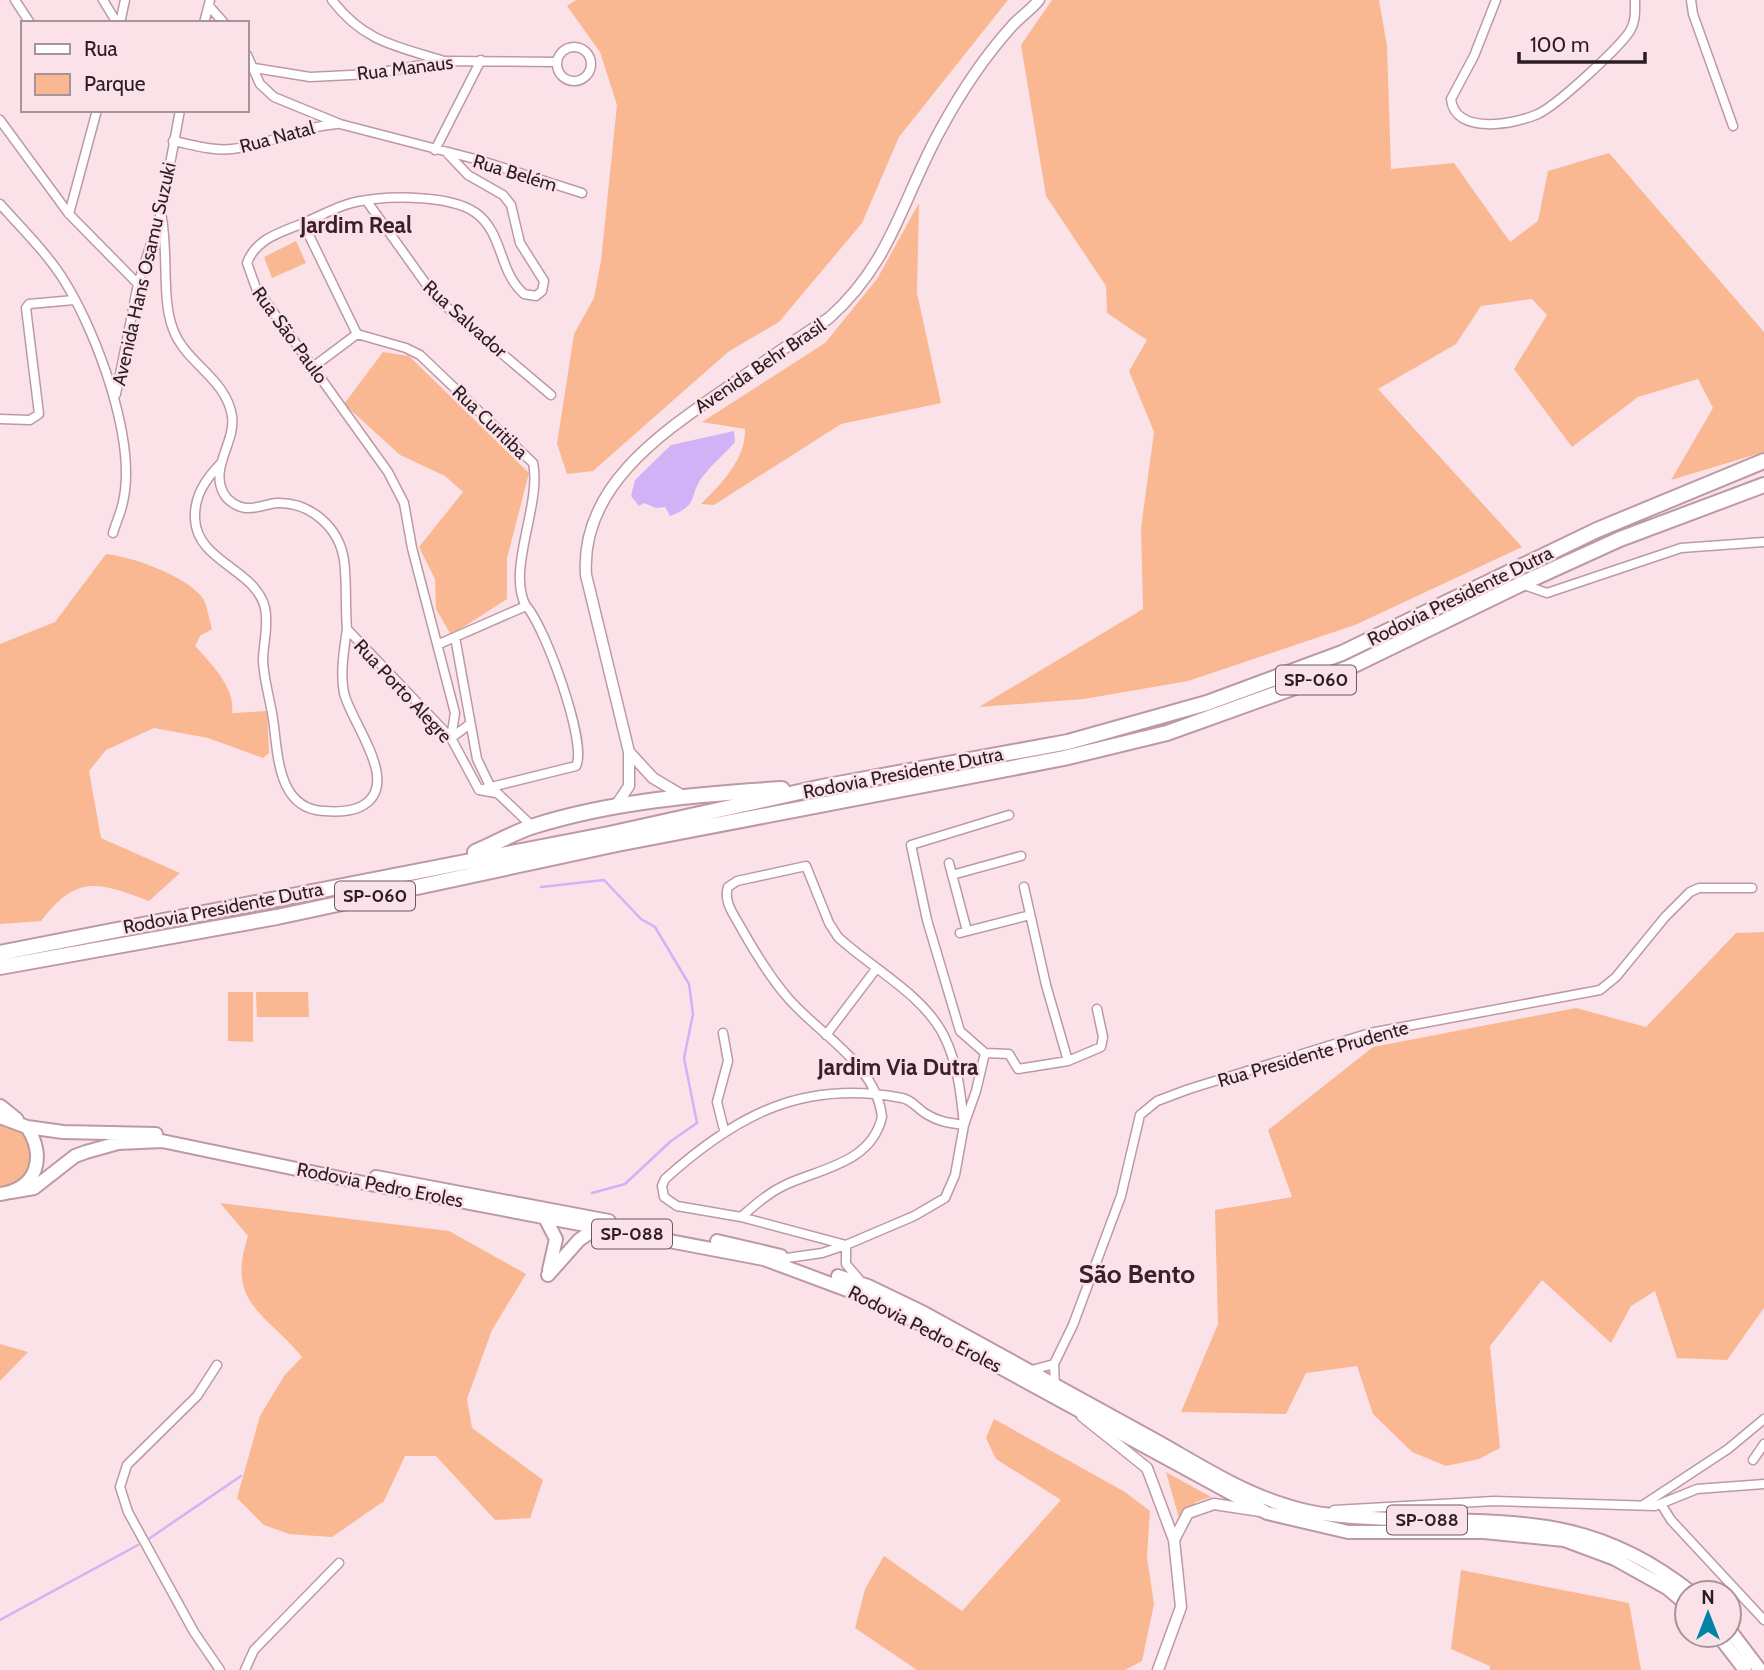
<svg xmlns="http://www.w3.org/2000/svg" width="1764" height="1670" viewBox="0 0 1764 1670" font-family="Cabin,sans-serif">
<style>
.green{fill:#f9b891}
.water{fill:#d1b2f7}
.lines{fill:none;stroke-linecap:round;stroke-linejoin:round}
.stream{stroke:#d1b2f7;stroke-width:2.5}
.minor-casing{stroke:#be99a4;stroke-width:11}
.tertiary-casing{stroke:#be99a4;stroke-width:13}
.trunk-casing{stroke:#be99a4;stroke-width:16}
.motorway-casing{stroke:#be99a4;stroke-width:18}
.minor{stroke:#fff;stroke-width:8}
.tertiary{stroke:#fff;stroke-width:10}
.trunk{stroke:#fff;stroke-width:12}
.motorway{stroke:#fff;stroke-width:14}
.labels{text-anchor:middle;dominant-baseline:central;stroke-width:5;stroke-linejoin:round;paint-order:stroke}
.shield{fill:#fbe2e9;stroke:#6a585e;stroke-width:2}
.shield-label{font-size:18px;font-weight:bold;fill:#2c1d22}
.street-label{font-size:19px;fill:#2c1d22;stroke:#fbe2e9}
.quarter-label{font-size:23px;font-weight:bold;fill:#3c1f29;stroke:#fbe2e9}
.district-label{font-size:26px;font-weight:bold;fill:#3c1f29;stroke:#fbe2e9}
</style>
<rect width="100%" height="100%" fill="#fbe2e9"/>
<path class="green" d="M576 0H1008L899 137 862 223 779 322 728 352 593 471 567 474 557 444 574 334 594 298 601 261 617 105 600 52 567 6Z
M1052 0H1379L1387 46 1391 169 1454 163 1510 242 1538 221 1548 171 1609 153 1764 332V452L1671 480 1713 408 1698 379 1638 397 1572 447 1514 369 1547 315 1532 299 1481 306 1456 344 1378 389 1522 547 1355 625 1188 681 1084 699 979 707 1143 609 1141 528 1154 432 1129 371 1147 340 1107 313 1106 286 1046 196 1021 45Z
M919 203 917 293 941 403 841 424 714 505 701 504C721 484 746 459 745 429L702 422 825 343 877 279Z
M296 241 306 263 272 278 264 257Z
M383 352 409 356 529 473 507 558V599L451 635 436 609 435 579 419 547 463 492 445 476 400 455 344 404Z
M106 554C133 557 184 575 202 597 207 604 209 619 212 629L200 636 195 646C211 663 236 689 232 713L267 711 269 753 263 758 208 738 154 728 106 750 89 771 101 838 180 873 149 901C99 883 78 873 41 921L0 924V644L55 622Z
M1764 932V1308L1727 1360 1677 1358 1655 1291 1631 1306 1611 1343 1542 1280 1490 1346 1500 1448 1479 1459 1446 1466 1412 1452 1373 1414 1357 1366 1306 1373 1286 1414 1181 1412 1218 1324 1215 1210 1292 1197 1268 1130 1373 1047 1576 1008 1646 1027 1736 933Z
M228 992H253V1042L228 1041Z
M256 992H308L309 1017H257Z
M0 1124C42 1130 42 1184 0 1187Z
M220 1203 449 1231 526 1274 492 1330 467 1399 472 1428 543 1480 530 1518 495 1520 436 1456H405L384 1501 332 1537 289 1534 264 1525 237 1498 260 1416 284 1376 302 1357C264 1311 226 1304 248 1236Z
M0 1344 28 1352 0 1381Z
M994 1419 1125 1492 1150 1511 1147 1557 1154 1604 1142 1661 1125 1670H917L855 1628 865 1589 884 1556 962 1611 1061 1500 996 1459 986 1438Z
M1166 1472 1211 1497 1196 1502 1179 1518Z
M1461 1570 1629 1603 1641 1670H1490V1666L1451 1649Z"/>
<path class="water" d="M734 431 735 442C725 454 713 463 704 475 687 495 702 504 670 516L665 507 656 508 644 503 639 506 631 496 635 480 671 445Z"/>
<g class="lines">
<path class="stream" d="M541 887 604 880 641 919 655 927 689 984 693 1014 684 1058 697 1123 671 1141 625 1184 592 1193
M150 1538 241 1476
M0 1620 138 1545"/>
<defs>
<path id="minor" d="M15 0 30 23
M103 0 117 23
M332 0C363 41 395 46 441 60
M1496 0 1474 56 1451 99C1455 136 1515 124 1538 114 1557 105 1618 49 1630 31 1636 21 1635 11 1635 0
M1691 0 1693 14 1733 126
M209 6 224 23
M120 23 125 0
M204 23 210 0
M557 64a17 17 0 1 1 34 0a17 17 0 1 1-34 0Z
M247 55 260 84 274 97 340 124 479 160 582 193
M254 68 310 77 371 74 444 61 557 62
M0 120 69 214 138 284
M173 141C193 145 212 151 232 149 266 146 299 127 337 124
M435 150 481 60
M448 154 468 175 503 195 511 205 520 243 544 281 542 291 536 296 524 294C498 271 504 234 476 213 450 194 375 194 345 205 330 210 316 218 301 224 279 233 256 239 247 263L256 288 388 472 404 503 412 548 455 713 451 738
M366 200 436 298 551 395
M0 204C22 229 48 254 65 282 97 334 137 441 123 502 121 512 116 523 113 533
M161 213C169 249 161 299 173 329 185 363 226 378 232 416 236 442 209 468 224 494 228 501 237 507 246 508 256 509 267 504 277 503 310 502 339 527 344 560 347 582 345 607 347 629L451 738 479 790 496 793
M69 214 97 110
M303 223 357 334 406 348 420 355 533 463C542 504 506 570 526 606
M313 367 357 334
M116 394 138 284 161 213 180 110
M0 419 30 420 39 414 26 308 29 304 74 300
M221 463C206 479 194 495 195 519 197 562 256 569 265 608 269 626 263 643 263 661 264 681 270 699 273 719 278 753 277 809 324 811 336 812 349 812 360 807 404 786 351 723 344 693 340 673 344 650 347 629
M1521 584 1547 593 1681 548 1764 542
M455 637 477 759 490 786 532 826
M439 644 526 606C544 624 588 744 576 766L479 790
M451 738 470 724
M949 863 967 931
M952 875 1021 856
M1024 887 1046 985 1068 1061
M960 933 1030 915
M723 1033 728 1061 717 1102 724 1130
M826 1035 876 969
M985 1053 1009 1054 1018 1069 1068 1061 1101 1047 1103 1037 1097 1009
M741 1217C755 1205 768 1193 785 1185 822 1168 871 1163 882 1117 876 1064 820 1035 788 998 769 976 754 951 740 926 734 915 723 901 728 887L737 881 806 866 829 923 838 937C871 968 923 994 944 1036 958 1064 961 1095 964 1125
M846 1245 741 1217 677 1206 664 1197 662 1186 665 1179C736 1115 803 1079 902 1098 913 1100 918 1110 928 1115 939 1122 951 1123 964 1125
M846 1245V1264L859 1279
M787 1258 822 1253 846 1245 914 1216 945 1198 955 1175 964 1125 976 1091 985 1053 960 1031 927 920 911 845 1009 815
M217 1365 197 1396 127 1465 120 1487 128 1512 194 1632 220 1670
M1028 1371 1054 1364
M1055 1386 1054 1364 1073 1325 1121 1196 1140 1115 1157 1101 1189 1089 1370 1033 1600 990 1616 977 1665 917 1690 892 1699 888H1752
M1753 1460 1764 1444
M1661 1504 1671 1520 1764 1620
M1643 1505 1728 1449 1764 1419
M1334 1510 1494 1501 1655 1506 1697 1489 1764 1484
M245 1670 254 1650 339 1563"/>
<path id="tertiary" d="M629 752 653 778 685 797
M615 807 629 786V752L586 575C580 488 660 434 722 391 758 366 793 342 829 318 893 261 902 198 942 127 961 92 985 56 1012 26 1020 17 1031 10 1039 0
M1082 1416 1147 1468 1174 1540 1181 1607 1158 1670
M1174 1540 1188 1513 1214 1504 1260 1511"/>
<path id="trunk" d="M0 1117 27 1127C46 1156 38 1189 0 1194
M27 1127 63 1132 156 1134
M376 1177 609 1221
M11 1192 34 1188 75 1156 86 1152 118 1143 162 1141 354 1181 764 1259 882 1303 1267 1513 1348 1532H1484L1564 1540 1615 1559 1667 1588 1687 1605
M545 1218 556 1239 549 1270
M717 1241 781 1256
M548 1275 579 1240 598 1227
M838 1276 868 1286 924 1313C1001 1356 1078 1398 1155 1440 1198 1464 1240 1492 1288 1506 1322 1517 1357 1517 1392 1519 1512 1523 1592 1513 1692 1593
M1729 1629 1760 1670
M1718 1635 1745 1670"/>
<path id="motorway" d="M475 852C495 844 514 832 534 826 613 801 700 794 782 789
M0 953 609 834 822 787 1068 742 1207 703 1342 653 1597 530 1764 461
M0 967 277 917 617 844 1064 758 1167 733 1348 668 1521 584 1620 539 1764 485
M0 1107 16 1120"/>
</defs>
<use href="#minor" class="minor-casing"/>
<use href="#tertiary" class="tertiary-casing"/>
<use href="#trunk" class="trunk-casing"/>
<use href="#motorway" class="motorway-casing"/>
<use href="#minor" class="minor"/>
<use href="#tertiary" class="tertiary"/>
<use href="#trunk" class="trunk"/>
<use href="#motorway" class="motorway"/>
</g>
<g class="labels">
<g class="shield">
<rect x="1276" y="665.5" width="80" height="29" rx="5"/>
<rect x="335" y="881.5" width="80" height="29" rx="5"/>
<rect x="592" y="1219.5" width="80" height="29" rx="5"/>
<rect x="1387" y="1505.5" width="80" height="29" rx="5"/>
</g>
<g class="shield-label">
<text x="1316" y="680">SP-060</text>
<text x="375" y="896">SP-060</text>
<text x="632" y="1234">SP-088</text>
<text x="1427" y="1520">SP-088</text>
</g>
<g class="street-label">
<text transform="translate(405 68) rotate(-7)">Rua Manaus</text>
<text transform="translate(277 137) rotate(-15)">Rua Natal</text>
<text transform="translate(515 173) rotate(17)">Rua Belém</text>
<text transform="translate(144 274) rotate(-77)">Avenida Hans Osamu Suzuki</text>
<text transform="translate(465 319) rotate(42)">Rua Salvador</text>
<text transform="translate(290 335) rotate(54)">Rua São Paulo</text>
<text transform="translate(760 366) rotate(-34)">Avenida Behr Brasil</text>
<text transform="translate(490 422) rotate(44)">Rua Curitiba</text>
<text transform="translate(1460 596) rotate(-26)">Rodovia Presidente Dutra</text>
<text transform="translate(403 691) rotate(47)">Rua Porto Alegre</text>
<text transform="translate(903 773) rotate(-11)">Rodovia Presidente Dutra</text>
<text transform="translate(223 908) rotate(-11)">Rodovia Presidente Dutra</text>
<text transform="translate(1313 1054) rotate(-16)">Rua Presidente Prudente</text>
<text transform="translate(380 1185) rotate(11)">Rodovia Pedro Eroles</text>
<text transform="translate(925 1329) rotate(27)">Rodovia Pedro Eroles</text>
</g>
<g class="quarter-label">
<text x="356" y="225">Jardim Real</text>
<text x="898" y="1067">Jardim Via Dutra</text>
</g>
<g class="district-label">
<text x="1137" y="1274">São Bento</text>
</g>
</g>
<rect x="21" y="21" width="228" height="91" fill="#fbe2e9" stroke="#a89399" stroke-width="2"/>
<rect x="35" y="44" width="35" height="10" fill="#ffffff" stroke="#a89399" stroke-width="2"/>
<text x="84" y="56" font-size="21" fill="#2c1d22">Rua</text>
<rect x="35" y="74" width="35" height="21" fill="#f9b891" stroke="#a89399" stroke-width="2"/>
<text x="84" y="91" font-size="21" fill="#2c1d22">Parque</text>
<g transform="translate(1708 1614)"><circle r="33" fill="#fbe2e9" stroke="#a89399" stroke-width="2"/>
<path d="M0-5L12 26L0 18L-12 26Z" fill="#0083a6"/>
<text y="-10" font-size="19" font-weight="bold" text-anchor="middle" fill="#2c1d22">N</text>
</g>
<path d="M1519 52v10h126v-10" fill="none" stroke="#2c1d22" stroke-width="3.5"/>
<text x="1530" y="52" font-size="21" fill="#2c1d22" stroke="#fbe2e9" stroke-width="5" paint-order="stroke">100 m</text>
</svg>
